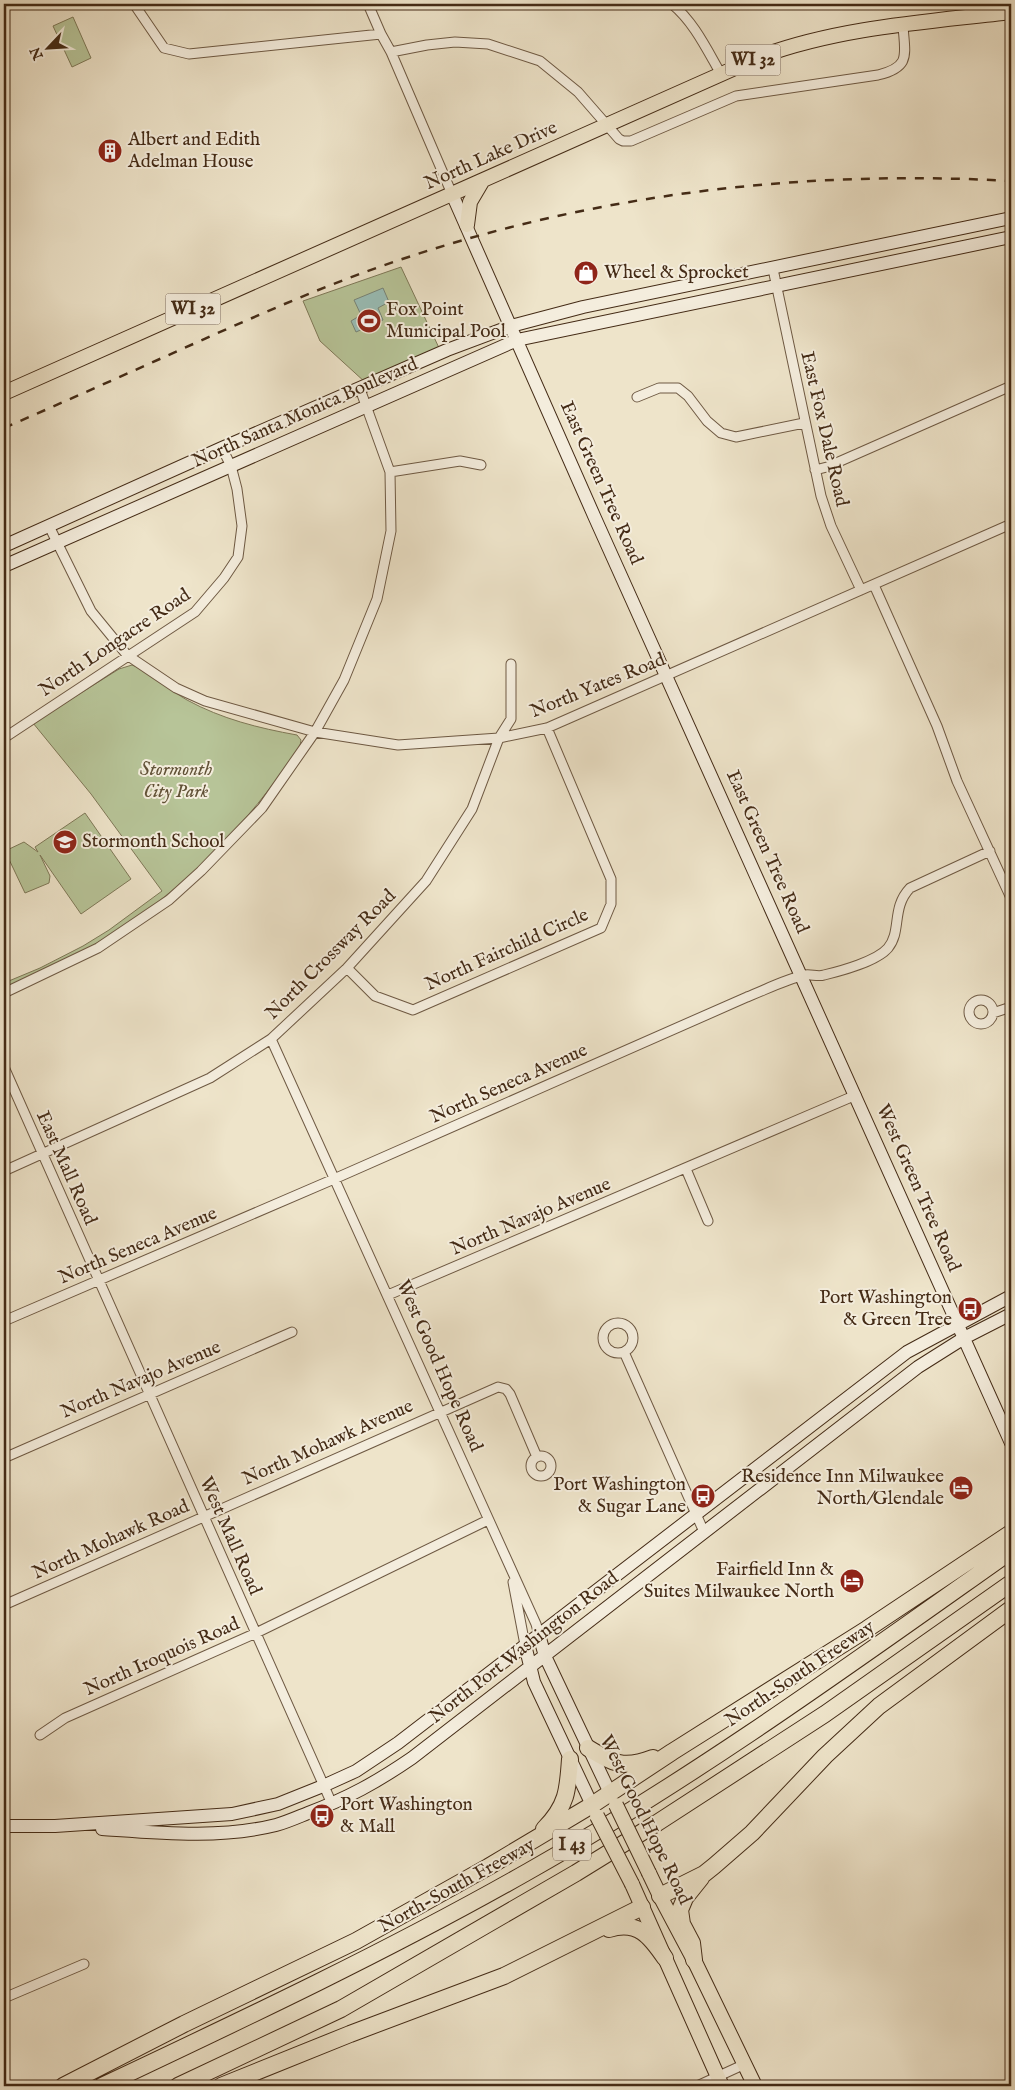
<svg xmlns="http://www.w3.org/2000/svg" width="1015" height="2090" viewBox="0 0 1015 2090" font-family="'IM FELL English',serif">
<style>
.green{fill:#b7c498;stroke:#7e7857}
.water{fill:#99beb7;stroke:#778377}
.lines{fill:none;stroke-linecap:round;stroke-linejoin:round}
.street-casing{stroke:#6e5943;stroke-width:11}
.secondary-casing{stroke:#442b16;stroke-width:14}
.primary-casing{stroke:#442b16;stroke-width:16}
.highway-casing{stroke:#442b16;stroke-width:18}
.street{stroke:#f4eddd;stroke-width:9}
.secondary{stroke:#f4eddd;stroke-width:12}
.primary{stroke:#eee4ca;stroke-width:14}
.highway{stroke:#eee4ca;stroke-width:16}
.rail{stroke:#442b16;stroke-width:2.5;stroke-dasharray:9 9;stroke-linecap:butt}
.primary-bridge-casing{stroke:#442b16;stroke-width:16;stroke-linecap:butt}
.primary-bridge{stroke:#eee4ca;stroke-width:14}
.labels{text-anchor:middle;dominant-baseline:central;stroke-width:4;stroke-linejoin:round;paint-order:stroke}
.shield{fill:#f4eddd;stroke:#796552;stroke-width:1}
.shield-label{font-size:18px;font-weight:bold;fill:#442b16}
.poi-label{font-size:19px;fill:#442b16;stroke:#f4eddd;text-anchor:start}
.street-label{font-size:19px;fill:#442b16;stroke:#f4eddd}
.park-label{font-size:19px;font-style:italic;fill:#615136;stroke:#f4eddd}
</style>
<rect width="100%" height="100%" fill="#eee4ca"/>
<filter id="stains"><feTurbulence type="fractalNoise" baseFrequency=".004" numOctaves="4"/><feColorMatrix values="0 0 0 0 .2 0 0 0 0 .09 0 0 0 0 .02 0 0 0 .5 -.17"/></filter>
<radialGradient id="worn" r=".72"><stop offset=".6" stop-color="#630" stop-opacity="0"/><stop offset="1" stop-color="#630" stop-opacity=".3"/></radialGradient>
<path class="green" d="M73 17 91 58 72 67 53 26Z
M401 267 440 350 366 383 320 341 303 301Z
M132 665C152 672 169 690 187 700 222 719 258 728 297 735L301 740 300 746C247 826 180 895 97 943 67 961 35 974 4 988V983L40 968 83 946 109 930 162 891 91 794 33 723 119 669Z
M85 813 131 879 81 914 40 855 50 876 49 883 25 893 5 851 24 842 38 852 35 847Z"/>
<path class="water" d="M383 288 389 302 378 308 383 320 356 332 351 321 361 315 354 300Z"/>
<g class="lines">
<defs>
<path id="street" d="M134 4 164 48 189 54 381 34
M368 4 381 34 391 52 452 194
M672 4C694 22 707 50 721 74
M391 52 427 45 455 42 488 44 540 61 578 92 619 139 623 141H631L736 96 878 75C911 67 905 55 903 26
M773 269 821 496 831 526 861 590
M637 397 659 388H678L688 396 707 421 721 433 736 437 804 423
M815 470 827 467 1011 386
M390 472 460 461 481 465
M49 526 91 611 127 655 176 688 205 701 315 732 398 745 499 738 547 728 1011 524
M874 585 937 726 957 781 1011 898
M4 738 195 612 224 578 238 557 242 526 237 489 231 466 222 448
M347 968 375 996 413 1010 601 928 611 904V879L547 728
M4 993 98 948 169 900 201 871 262 808 315 732 344 680 377 599 391 531 390 472 360 389
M969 1012a12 12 0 1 1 24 0a12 12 0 1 1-24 0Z
M993 1013 1011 1007
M271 1039 536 1624 539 1635
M4 1067 332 1804
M686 1169 708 1221
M4 1171 210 1078 271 1039 347 968 426 881 472 809 499 738 511 719V664
M388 1295 856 1095
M4 1321 334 1179 747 997C765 990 786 979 805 975 811 974 818 977 824 975 841 971 877 961 888 948 902 931 891 908 910 888L990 851
M603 1338a15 15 0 1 1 30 0a15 15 0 1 1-30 0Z
M624 1352 704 1532
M531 1466a10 10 0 1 1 20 0a10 10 0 1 1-20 0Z
M4 1458 292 1332
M513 1582 525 1645
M4 1605 498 1387 506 1389 510 1394 537 1457
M40 1735 65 1718 256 1633 488 1520
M4 1998 84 1964
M697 2086 745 2064"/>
<path id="secondary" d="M452 194 595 518 1011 1443
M4 546 222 448 447 350 511 326 583 307 1011 218
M4 566 517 340 1011 237
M539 1635 545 1656 610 1793
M525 1645 534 1682 592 1805
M4 1826H55L232 1814 278 1804 323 1786 356 1771 398 1743 907 1352 1011 1296
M102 1829C160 1833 220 1839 276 1825 287 1822 298 1817 308 1813 348 1798 377 1782 412 1758L918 1367 964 1338 1011 1314"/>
<path id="primary" d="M467 225 470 202 483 180
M4 393 762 56C841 27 928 22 1011 12
M649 1873 660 1896 694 1960 755 2086
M632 1884 722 2086"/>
<path id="highway" d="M588 1748C614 1764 624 1769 653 1758
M544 1829C567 1806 568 1790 570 1759
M660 1896 704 1874 714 1866 752 1833 825 1756 879 1706 1011 1609
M609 1929C638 1920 650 1936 665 1958
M694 1960 692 1943 682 1924 680 1910 685 1898 701 1878
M63 2086 184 2024 356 1941 488 1867 592 1805 672 1752 867 1629 1011 1533
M102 2086C246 2018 390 1950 529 1871 697 1776 854 1662 1011 1551
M178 2086 341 2009 576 1873 657 1823 825 1714 1011 1583
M221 2086 350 2034 504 1976 642 1907"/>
</defs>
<use href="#street" class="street-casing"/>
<use href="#secondary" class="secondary-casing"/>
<use href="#primary" class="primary-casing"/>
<use href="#highway" class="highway-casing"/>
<use href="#street" class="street"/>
<use href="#secondary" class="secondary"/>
<use href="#primary" class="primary"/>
<use href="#highway" class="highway"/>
<path class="rail" d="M4 428C73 398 142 367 211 336 268 311 324 286 382 266 584 195 798 169 1011 181"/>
<defs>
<path id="primary-bridge" d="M616 1805 649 1873
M597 1816 632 1884"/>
</defs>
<use href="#primary-bridge" class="primary-bridge-casing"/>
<use href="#primary-bridge" class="primary-bridge"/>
</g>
<defs>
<symbol id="building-disc" viewBox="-11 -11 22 22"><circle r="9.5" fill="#8f2418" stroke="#f4eddd"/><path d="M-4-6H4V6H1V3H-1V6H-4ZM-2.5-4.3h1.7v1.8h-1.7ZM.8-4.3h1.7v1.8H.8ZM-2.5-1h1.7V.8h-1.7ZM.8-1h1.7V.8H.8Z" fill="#fff"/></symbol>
<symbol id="shop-disc" viewBox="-11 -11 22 22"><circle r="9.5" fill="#8f2418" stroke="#f4eddd"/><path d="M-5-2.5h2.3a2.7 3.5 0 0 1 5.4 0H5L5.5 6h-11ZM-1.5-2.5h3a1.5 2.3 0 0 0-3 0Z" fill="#fff"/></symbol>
<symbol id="stadium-disc" viewBox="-11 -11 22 22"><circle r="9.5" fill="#8f2418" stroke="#f4eddd"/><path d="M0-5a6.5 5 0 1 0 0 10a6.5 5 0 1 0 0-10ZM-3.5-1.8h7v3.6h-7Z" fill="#fff"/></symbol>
<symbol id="school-disc" viewBox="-11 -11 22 22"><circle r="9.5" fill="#8f2418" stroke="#f4eddd"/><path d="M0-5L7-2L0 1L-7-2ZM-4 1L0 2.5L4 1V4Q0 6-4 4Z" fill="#fff"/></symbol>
<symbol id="bus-disc" viewBox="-11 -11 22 22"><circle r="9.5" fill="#8f2418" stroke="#f4eddd"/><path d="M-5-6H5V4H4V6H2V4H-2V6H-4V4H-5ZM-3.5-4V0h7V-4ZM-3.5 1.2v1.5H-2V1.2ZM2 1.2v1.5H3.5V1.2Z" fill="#fff"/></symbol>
<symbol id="hotel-disc" viewBox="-11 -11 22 22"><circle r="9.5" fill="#8f2418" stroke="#f4eddd"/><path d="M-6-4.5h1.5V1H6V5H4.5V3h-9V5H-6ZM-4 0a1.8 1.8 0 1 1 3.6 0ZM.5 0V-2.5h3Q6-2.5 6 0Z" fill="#fff"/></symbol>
</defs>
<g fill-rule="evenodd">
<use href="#building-disc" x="96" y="137" width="28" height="28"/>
<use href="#shop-disc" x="572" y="259" width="28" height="28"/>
<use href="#stadium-disc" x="355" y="307" width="28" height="28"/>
<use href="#school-disc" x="51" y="828" width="28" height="28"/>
<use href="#bus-disc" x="956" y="1295" width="28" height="28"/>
<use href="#hotel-disc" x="947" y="1474" width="28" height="28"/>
<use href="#bus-disc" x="689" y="1482" width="28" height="28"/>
<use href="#hotel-disc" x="838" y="1567" width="28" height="28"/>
<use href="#bus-disc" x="308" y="1802" width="28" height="28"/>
</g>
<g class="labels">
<g class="shield">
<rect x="725.5" y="44.5" width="55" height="31" rx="4"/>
<rect x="165.5" y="293.5" width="55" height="31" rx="4"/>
<rect x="553" y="1829.5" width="38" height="31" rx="4"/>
</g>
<g class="shield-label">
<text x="753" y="60">WI 32</text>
<text x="193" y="309">WI 32</text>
<text x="572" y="1845">I 43</text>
</g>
<g class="poi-label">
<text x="128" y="140">Albert and Edith<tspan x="128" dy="22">Adelman House</tspan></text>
<text x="604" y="273">Wheel &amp; Sprocket</text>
<text x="386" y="310">Fox Point<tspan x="386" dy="22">Municipal Pool</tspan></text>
<text x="82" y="842">Stormonth School</text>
<text x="952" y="1298" text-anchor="end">Port Washington<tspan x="952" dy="22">&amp; Green Tree</tspan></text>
<text x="944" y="1477" text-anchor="end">Residence Inn Milwaukee<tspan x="944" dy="22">North/Glendale</tspan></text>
<text x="686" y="1485" text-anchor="end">Port Washington<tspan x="686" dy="22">&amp; Sugar Lane</tspan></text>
<text x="834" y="1570" text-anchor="end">Fairfield Inn &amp;<tspan x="834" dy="22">Suites Milwaukee North</tspan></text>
<text x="340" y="1805">Port Washington<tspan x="340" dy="22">&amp; Mall</tspan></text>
</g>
<g class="street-label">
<text transform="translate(491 156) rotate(-24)">North Lake Drive</text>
<text transform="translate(305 413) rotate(-24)">North Santa Monica Boulevard</text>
<text transform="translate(824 429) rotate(77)">East Fox Dale Road</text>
<text transform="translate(601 483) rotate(66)">East Green Tree Road</text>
<text transform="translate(115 643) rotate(-34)">North Longacre Road</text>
<text transform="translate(598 686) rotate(-22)">North Yates Road</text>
<text transform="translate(767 852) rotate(66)">East Green Tree Road</text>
<text transform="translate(507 950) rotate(-24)">North Fairchild Circle</text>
<text transform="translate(331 955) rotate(-45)">North Crossway Road</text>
<text transform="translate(509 1084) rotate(-24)">North Seneca Avenue</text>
<text transform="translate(66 1168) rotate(66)">East Mall Road</text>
<text transform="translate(918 1188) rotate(66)">West Green Tree Road</text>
<text transform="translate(531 1217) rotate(-23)">North Navajo Avenue</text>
<text transform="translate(138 1246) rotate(-23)">North Seneca Avenue</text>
<text transform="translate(439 1366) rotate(66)">West Good Hope Road</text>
<text transform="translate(141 1380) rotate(-23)">North Navajo Avenue</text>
<text transform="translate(328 1443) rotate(-24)">North Mohawk Avenue</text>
<text transform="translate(230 1536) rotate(66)">West Mall Road</text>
<text transform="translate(111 1540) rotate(-24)">North Mohawk Road</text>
<text transform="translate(524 1648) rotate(-38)">North Port Washington Road</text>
<text transform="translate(162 1657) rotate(-24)">North Iroquois Road</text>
<text transform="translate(800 1674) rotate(-34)">North-South Freeway</text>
<text transform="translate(645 1820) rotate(64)">West Good Hope Road</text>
<text transform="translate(457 1886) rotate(-29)">North-South Freeway</text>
</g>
<g class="park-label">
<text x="176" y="770">Stormonth<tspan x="176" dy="22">City Park</tspan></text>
</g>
</g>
<rect width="1015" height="2090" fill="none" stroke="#eee4ca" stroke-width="20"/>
<rect x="5" y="5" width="1005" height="2080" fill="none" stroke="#442b16" stroke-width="2.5"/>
<rect x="10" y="10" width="995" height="2070" fill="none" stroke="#442b16"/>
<g transform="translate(48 48) rotate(245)" stroke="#f4eddd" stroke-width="4" paint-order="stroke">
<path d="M0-4L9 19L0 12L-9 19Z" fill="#442b16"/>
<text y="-8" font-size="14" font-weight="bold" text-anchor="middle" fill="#442b16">N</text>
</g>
<rect width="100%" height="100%" filter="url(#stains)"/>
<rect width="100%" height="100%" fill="url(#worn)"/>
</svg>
